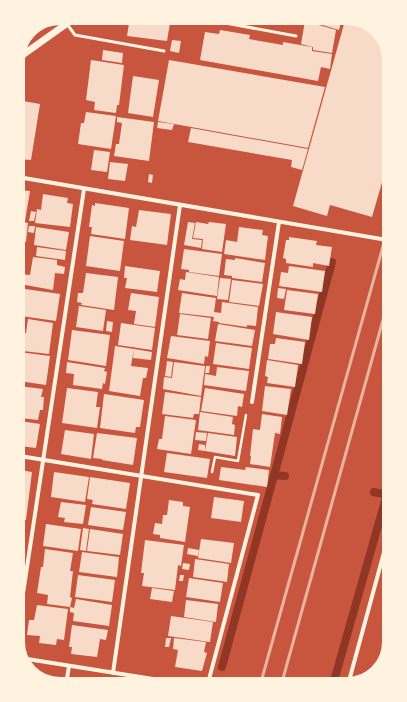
<svg xmlns="http://www.w3.org/2000/svg" width="407" height="702" viewBox="0 0 407 702" font-family="'Exo 2',sans-serif">
<style>
.lines{fill:none;stroke-linecap:round;stroke-linejoin:round}
.stream{stroke:#8f3625;stroke-width:8}
.building{fill:#f7dbc8}
.path{stroke:#fff3e0;stroke-width:2.5}
.service{stroke:#fff3e0;stroke-width:3}
.minor{stroke:#fff3e0;stroke-width:4}
.tertiary{stroke:#fff3e0;stroke-width:7}
.rail{stroke:#e9b49f;stroke-width:3}
.rim{fill:none;stroke:#fff3e0;stroke-width:2}
</style>
<rect width="100%" height="100%" fill="#c8553d"/>
<g class="lines">
<path class="stream" d="M274 475 285 476
M374 492 387 495
M222 667 332 262
M334 681 389 487"/>
</g>
<path class="building" d="M130 17 142 19V17H171L167 41 127 36Z
M296 17H342L339 30Z
M346 17H350L371 24 386 41 387 165 372 217 330 205 327 216 293 206Z
M305 21 336 30 332 53 313 50V47L301 44Z
M220 30 250 35 249 39 283 45V42L312 47V51L332 54 330 69 321 67 318 81 200 60 205 32 219 34Z
M172 40 181 41 179 53 170 51Z
M103 50 123 53 122 63 102 60Z
M91 60 124 65 119 105H117L116 113 94 110 95 102 86 100Z
M169 60 325 87 308 148 158 121Z
M133 76 159 80 153 117 128 113Z
M17 100 40 104 31 160 18 159Z
M86 112 116 116 111 149 78 144 81 123H84Z
M117 117 154 122 149 161 114 156 116 144H119L122 123 117 122Z
M158 122 174 124 172 130 157 128Z
M191 128 308 149 302 170 291 167 292 160 188 142Z
M94 150 110 152 107 172 91 170Z
M110 162 128 164 125 181 108 179Z
M149 174 153 175 152 183 148 182Z
M18 190 30 191 25 221 18 219Z
M43 194 68 198 67 203 73 204 70 227 35 223 37 209 41 210Z
M95 203 129 208 125 239 91 234 92 227H89L92 205 95 206Z
M139 210 171 214 167 245 130 240 132 226 136 227Z
M31 211 36 212 34 221H29Z
M18 221 28 223 26 242 18 241Z
M188 222 195 223 192 239 202 240 201 248 184 245Z
M196 222 208 224 209 222 226 224 222 252 202 249 203 239 193 238Z
M29 226H35L34 233 28 232Z
M36 227 69 232 66 250 34 245Z
M239 227 263 230 262 235 268 236 265 260 224 254 226 240 237 242Z
M90 236 124 241 120 271 86 266Z
M289 237 317 241 316 245 332 247 329 266 313 263V267L286 263V259L283 258 286 240H289Z
M18 243H23L22 246 25 247 23 261H20L19 266Z
M37 247 66 251 65 260 36 256Z
M184 249 222 254 219 276 189 272V270L181 269Z
M33 257 57 260V265L65 267 64 274 55 273 53 290 20 284 21 274 30 275Z
M235 258 265 263 262 282 232 278V276L224 275 226 259 235 260Z
M125 266 160 271 157 292 125 288 127 278H124Z
M289 266 325 271 322 292 279 286 281 272 288 273Z
M186 272 219 277 217 296 178 290 180 279 185 280Z
M86 273 118 277 114 310 81 305 82 303 77 302 78 293H83Z
M220 278 231 279 228 300 217 299Z
M232 280 263 284 259 306 229 302Z
M278 288 286 289 284 299 277 298Z
M25 289 60 294 56 321 21 316Z
M287 290 318 294 315 314 284 310Z
M131 293 159 297 155 327 134 324 136 311 128 310Z
M182 293 216 298 214 312 221 313 222 302 258 307 256 326 247 325V327L219 323V322L213 321 214 317 179 313Z
M79 306 106 310 103 331 76 327Z
M276 312 312 317 309 340 273 334Z
M180 314 211 318 208 339 177 335Z
M28 319 53 323 49 354 23 351V349H19L21 333H26Z
M107 321 113 322 112 332 106 331Z
M121 323 155 328 152 350 118 345Z
M218 324 255 330 252 346 215 341Z
M72 330 110 335 106 366 68 360Z
M171 336 210 341 208 357 205 356 204 364 167 358Z
M276 338 305 342 302 364 268 359 270 344H275Z
M216 343 252 348 249 369 213 364Z
M115 346 134 349 131 366 148 368 146 378H143L140 396 109 391Z
M134 349 152 352 151 360 133 358Z
M19 352 50 356 46 385 19 381Z
M267 360 298 365 295 387 267 383 268 377 265 376Z
M167 361 173 362 171 377 165 376Z
M67 362 105 368 104 371 107 372 105 384 103 383 102 389 73 385 74 374 66 373Z
M174 362 205 366 201 396 163 389 164 377 172 378Z
M206 366H210L209 373H205Z
M217 367 249 371 246 391 204 385 205 374 216 376Z
M19 386 43 389 41 397H44L43 410H40L38 420 20 418Z
M265 386 291 389 287 415 262 411Z
M67 388 98 392 96 407H100L97 428 62 423Z
M205 388 244 394 242 407 238 406 237 416 201 411Z
M165 392 201 397 199 414H194L193 418 162 414Z
M104 394 144 400 140 427H136L135 433 100 428Z
M200 412 233 417 232 424 235 425 234 435 198 430Z
M262 414 282 417 280 434 275 433 270 467 250 464 251 456H250L253 429 260 430Z
M165 416 196 420 191 454 157 449 159 439H162Z
M20 421 40 424 36 448 20 446Z
M65 430 94 434 91 459 61 454Z
M196 432 207 433 206 441 195 440Z
M97 433 137 438 133 465 102 460V459L93 458Z
M208 433 237 437 235 456 205 451Z
M199 444 205 445V451L198 450Z
M167 453 210 459 207 478 164 472Z
M221 467 245 470 246 467 269 470 267 487 219 480Z
M20 470 32 472 26 520 20 519Z
M54 472 89 477 85 502 51 497Z
M90 477 130 483 126 509 92 504 93 500 87 499Z
M214 497 244 501 241 522 211 518Z
M169 500 183 502V506L190 507 185 542 160 538V535L153 534 155 523 162 524 163 515H167Z
M61 502 86 505 83 524 64 522 65 518 58 517Z
M91 507 126 512 123 530 88 525Z
M46 524 81 529 78 551 43 546Z
M83 528 89 529 86 551 80 550Z
M90 529 123 534 120 555 87 551Z
M201 539 234 543 231 563 198 558Z
M145 540 184 545 181 566 178 565 175 590 142 586 144 573H141Z
M188 548 199 550 198 556 187 554Z
M45 549 73 553 70 571H73L70 597 72 598 70 607 47 604 48 595 37 593 41 567H43Z
M82 552 119 557 117 577 79 572Z
M195 559 229 564 227 582 193 577Z
M183 563 190 564 189 570 182 569Z
M78 575 115 580 112 602 75 597Z
M180 575H184L183 581H179Z
M189 578 223 583 220 602 186 597Z
M152 588 174 591 172 602 150 599Z
M76 599 112 605 109 626 73 621 74 613 70 612V607L74 608Z
M186 600 218 604 216 622 184 617Z
M37 605 68 609 64 640 57 639 56 645 39 643 40 636 27 635 29 620H34Z
M171 616 213 622 210 642 168 636Z
M72 625 108 630 106 640 100 639 97 657 71 654 72 647H69Z
M166 638H171L169 647H165Z
M174 638 206 642 204 652 207 653 202 671 175 667 178 650 173 649Z
M79 681 87 682V685H79Z"/>
<g class="lines">
<path class="path" d="M212 472 215 457 238 461 246 415"/>
<path class="service" d="M193 17 296 36
M67 24 75 35 164 51"/>
<path class="minor" d="M18 177 387 240
M252 402 279 222
M20 456 258 495 208 683
M21 607 84 189
M21 658 178 683
M113 673 180 205
M349 681 389 534
M66 685 69 666"/>
<path class="tertiary" d="M17 59 76 17"/>
<path class="rail" d="M261 682 387 232
M282 682 388 302"/>
</g>
<path d="M0 0H407V702H0ZM60 24H347A36 36 0 0 1 383 60V642A36 36 0 0 1 347 678H60A36 36 0 0 1 24 642V60A36 36 0 0 1 60 24Z" fill="#fff3e0" fill-rule="evenodd"/>
<path class="rim" d="M60 24H347A36 36 0 0 1 383 60V642A36 36 0 0 1 347 678H60A36 36 0 0 1 24 642V60A36 36 0 0 1 60 24Z"/>
</svg>
